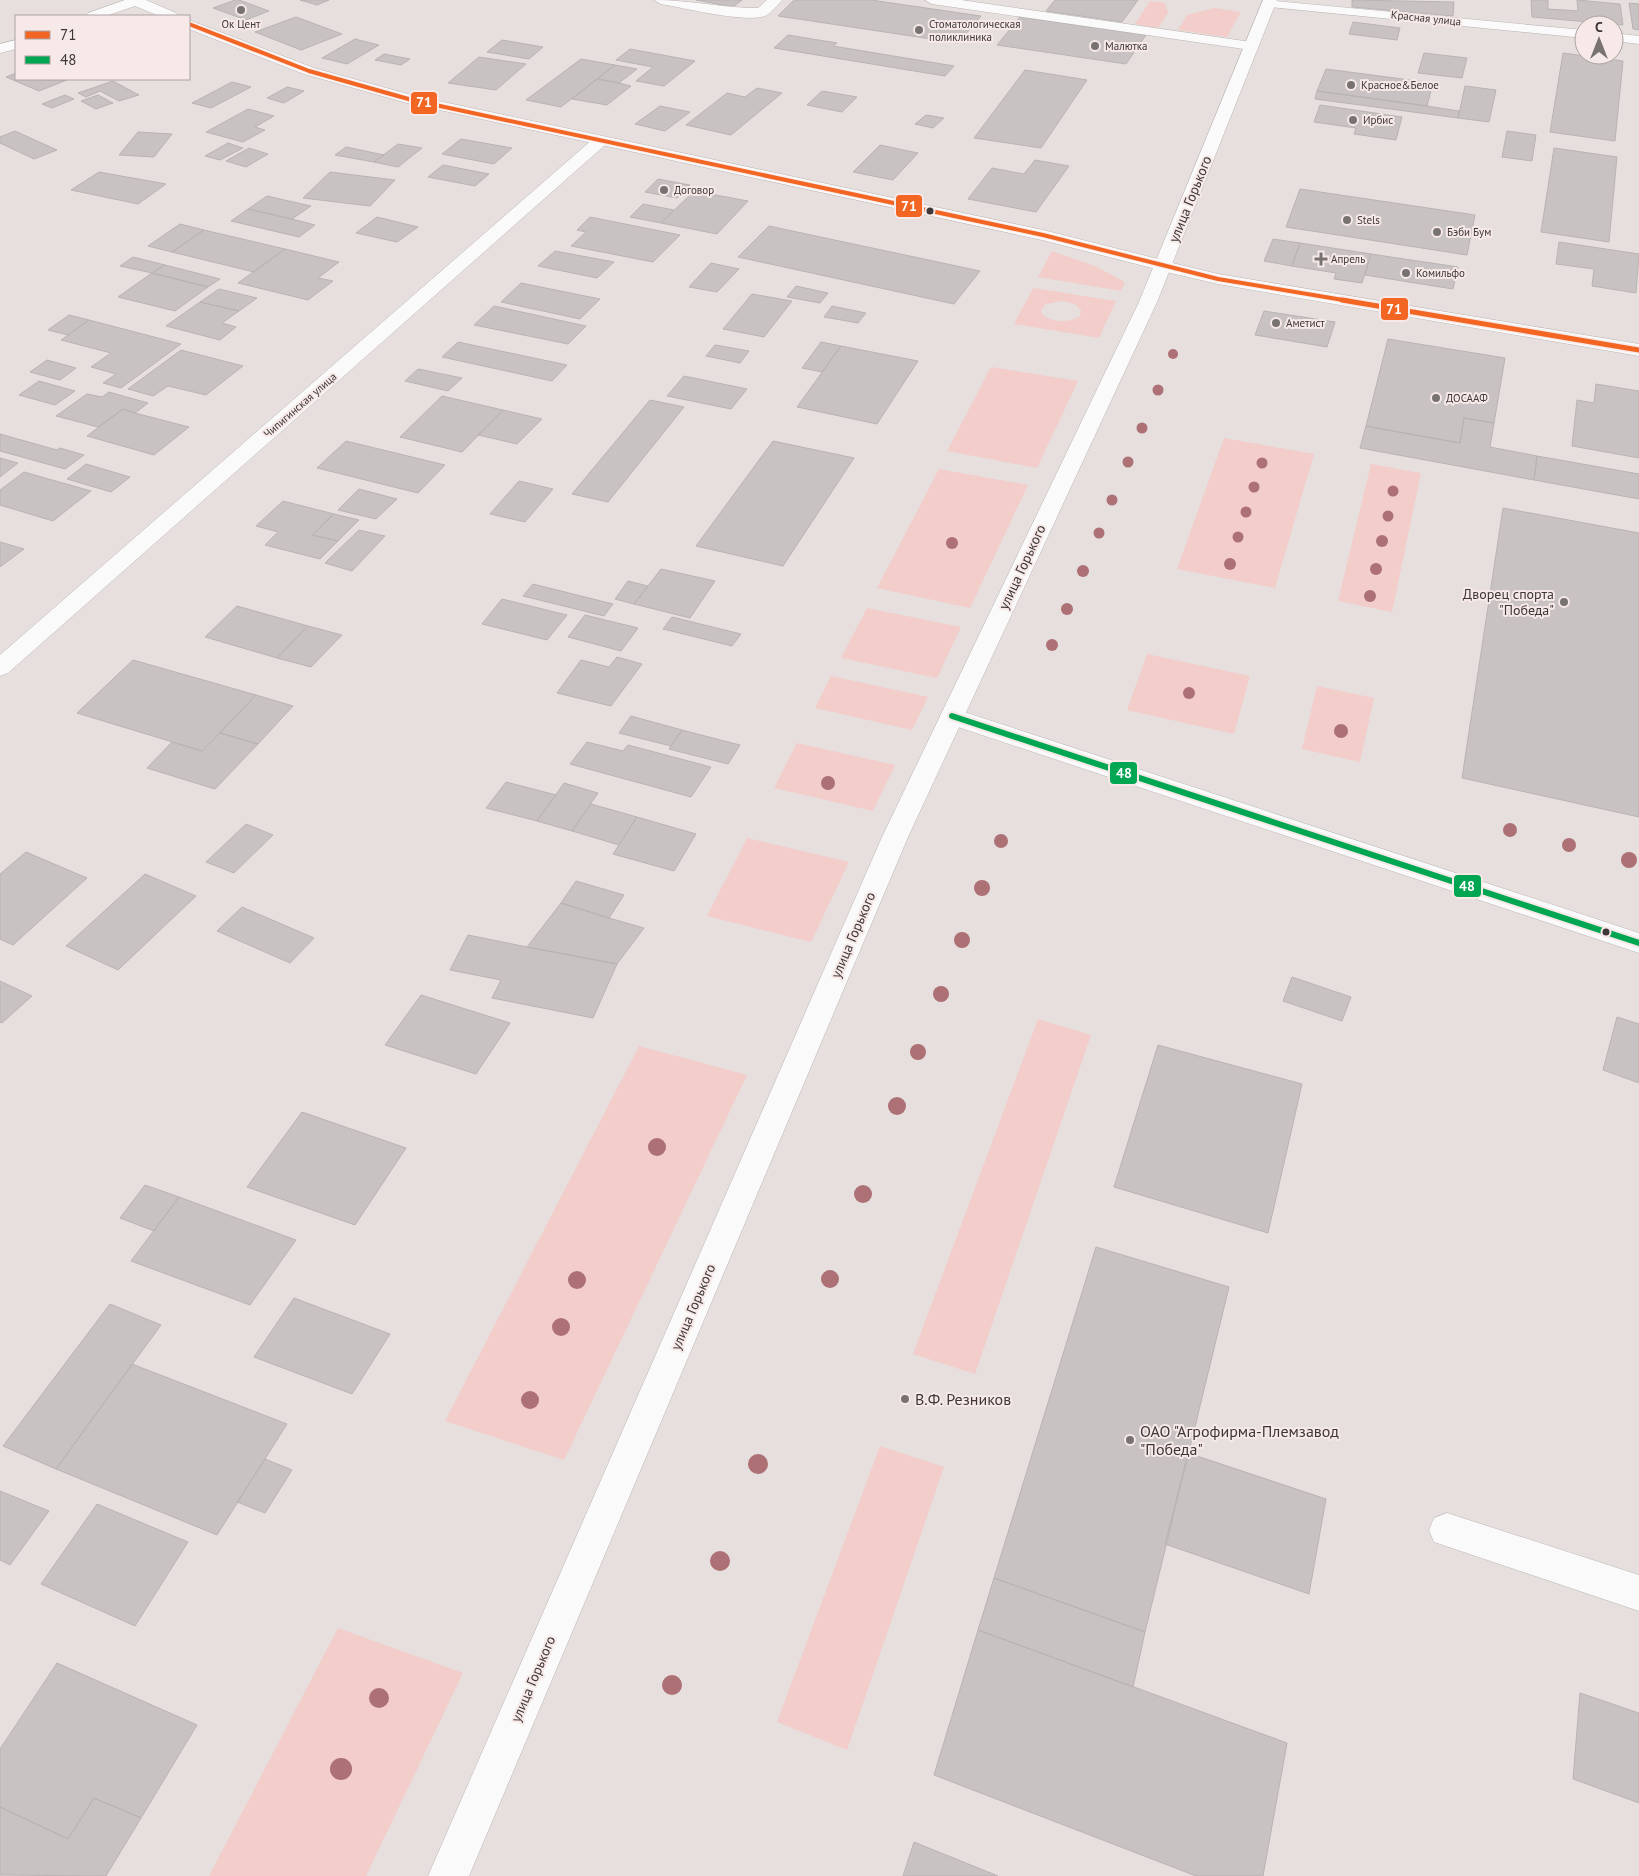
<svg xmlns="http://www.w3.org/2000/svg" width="1639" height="1876" viewBox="0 0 1639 1876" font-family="'PT Sans',sans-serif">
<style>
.green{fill:#f2cdca;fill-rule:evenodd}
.building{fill:#c8c2c2;stroke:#b9b4b3}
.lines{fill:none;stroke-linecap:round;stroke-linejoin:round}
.service-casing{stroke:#bab5b4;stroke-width:1}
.minor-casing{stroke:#bab5b4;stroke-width:1}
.tertiary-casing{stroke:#bab5b4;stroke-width:1}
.secondary-casing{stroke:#bab5b4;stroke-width:1}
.service{fill:#fbfafa;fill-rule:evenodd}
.minor{fill:#fbfafa;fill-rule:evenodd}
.tertiary{fill:#fbfafa;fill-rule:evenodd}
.secondary{fill:#fbfafa;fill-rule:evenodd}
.bus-1-far1-casing{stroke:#f7e9e8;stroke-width:6}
.bus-1-casing{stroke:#f7e9e8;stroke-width:8}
.bus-2-casing{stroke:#f7e9e8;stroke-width:10}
.bus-1-far1{stroke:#f26522;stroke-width:4}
.bus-1{stroke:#f26522;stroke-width:5}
.bus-2{stroke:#00a651;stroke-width:6}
.tree{fill:#ac7075}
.poi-dot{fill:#787271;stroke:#f7e9e8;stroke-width:2}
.bus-dot{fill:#3d3837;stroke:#f7e9e8;stroke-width:2}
.labels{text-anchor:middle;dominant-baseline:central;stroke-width:4;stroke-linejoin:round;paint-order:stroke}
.far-street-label{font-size:11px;fill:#3d3837;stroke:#f7e9e8}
.far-poi-label{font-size:11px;fill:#3d3837;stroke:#f7e9e8;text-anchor:start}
.street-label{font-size:14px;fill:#3d3837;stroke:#f7e9e8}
.poi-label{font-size:14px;fill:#3d3837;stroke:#f7e9e8;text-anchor:end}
.near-poi-label{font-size:16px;fill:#3d3837;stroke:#f7e9e8;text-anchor:start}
.line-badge{stroke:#f7e9e8;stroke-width:2}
.badge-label{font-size:14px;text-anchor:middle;font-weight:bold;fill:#fff}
</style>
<rect width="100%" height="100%" fill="#e6dfde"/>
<path class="green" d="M1150 1 1165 3 1168 13 1158 28 1135 24Z
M1214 8 1241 12 1227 37 1178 30 1187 15Z
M1052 251 1097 267 1125 282 1121 291 1038 277Z
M1033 288 1116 301 1099 338 1014 324ZM1063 301 1075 304 1081 310 1080 316C1069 323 1052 323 1042 314L1041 310 1046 304Z
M991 367 1078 381 1037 468 947 451Z
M1224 438 1314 454 1275 588 1177 569Z
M1371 464 1421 473 1392 612 1338 601Z
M939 469 1028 485 970 608 877 588Z
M867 608 961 627 937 678 841 658Z
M1147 654 1250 676 1234 734 1127 710Z
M831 676 928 697 912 730 815 708Z
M1317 686 1374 698 1360 762 1302 749Z
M797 743 895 765 873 811 774 788Z
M747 838 849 862 811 942 707 916Z
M1038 1019 1091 1035 975 1374 913 1354Z
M639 1046 747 1075 564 1460 445 1421Z
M880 1446 944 1467 847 1750 777 1722Z
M338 1628 463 1673 366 1876H209Z"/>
<path class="building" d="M235 0H239L269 11 246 20 213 8Z
M300 0H329L317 5Z
M696 0H742L733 7Z
M794 0H871L981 16 958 43 778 16Z
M1055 0H1138L1122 22 1046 11Z
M1352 0 1454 2 1453 16 1352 7Z
M1531 0H1548V9L1578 11 1577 0 1620 4 1623 25 1532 17Z
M1629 3 1639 4V30L1633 29Z
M296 17 342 34 301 50 255 32Z
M1020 17 1146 35 1126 64 997 45Z
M1353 22 1400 28 1397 40 1349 34Z
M788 35 837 43 833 46 954 66 945 76 774 48Z
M355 39 379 45 347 64 322 58Z
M502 40 543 47 529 59 487 52Z
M630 49 695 61 664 86 636 81 653 67 616 60Z
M1424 53 1467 58 1462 78 1418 73Z
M1563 53 1623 61 1615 141 1550 132Z
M384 54 410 59 401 65 375 60Z
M479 57 526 64 496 90 448 83Z
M581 59 615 65 561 107 526 100Z
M615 65 637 69 619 83 597 79Z
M1326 69 1433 83 1427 106 1317 91Z
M1025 70 1087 80 1041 148 974 138Z
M16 73V79L67 80 39 91 6 77Z
M597 79 619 83 631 86 607 105 572 99Z
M113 81 139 95 119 101 100 91 86 97 78 93Z
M232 82 251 87 211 108 192 103Z
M1465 86 1496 90 1489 122 1458 118Z
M287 87 304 91 284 103 267 98Z
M757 88 782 93 731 135 686 125 727 93 745 97Z
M822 91 857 97 842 112 807 105Z
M1317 91 1427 106 1459 111 1458 118 1315 99Z
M65 95 74 99 52 108 42 104Z
M98 95 113 103 96 109 81 101Z
M1320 105 1402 117 1396 140 1354 134 1356 128 1314 122Z
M660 106 690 112 665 131 635 124Z
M248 109 274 116 255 127 265 130 243 142 206 132Z
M926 115 944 118 933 128 915 124Z
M15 131 57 150 34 159 0 143V137Z
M1507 131 1536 135 1532 161 1502 157Z
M138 132 172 134 154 157 119 155Z
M461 139 512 148 494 164 442 154Z
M228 143 243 148 220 160 205 156Z
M398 144 422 148 398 167 374 162Z
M880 145 918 153 893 180 853 172Z
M346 147 384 155 374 162 335 155Z
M249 148 268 154 246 167 226 161Z
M1554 148 1617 157 1609 242 1541 232Z
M1035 160 1069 166 1036 212 968 199 992 168 1024 174Z
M443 165 489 174 475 186 428 177Z
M99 172 166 184 138 204 71 190Z
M330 172 395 180 370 206 303 198Z
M658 179 690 185 677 198 645 192Z
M1300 189 1475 215 1467 255 1286 227Z
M694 191 748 201 717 234 661 223Z
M267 196 311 206 292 219 248 209Z
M643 204 674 210 661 223 630 217Z
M248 209 292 219 315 225 299 237 231 221Z
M377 217 418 227 397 242 356 233Z
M590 217 680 235 653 262 571 246 586 232 577 230Z
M180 224 204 230 172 252 148 246Z
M769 226 980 271 954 304 738 257Z
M204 230 285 249 254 272 172 252Z
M1273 239 1300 243 1292 266 1264 261Z
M1559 242 1639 254 1636 293 1592 286 1594 269 1556 264Z
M1300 243 1371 254 1362 283 1334 279 1336 273 1292 266Z
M285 249 339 262 318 278 333 281 308 300 238 283Z
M555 251 614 262 597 278 538 266Z
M1371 254 1458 267 1453 289 1365 275Z
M133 257 165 265 152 273 120 266Z
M711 263 739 269 717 292 689 287Z
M165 265 220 279 208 287 152 273Z
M152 273 208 287 175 311 118 297Z
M521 283 600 299 580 319 501 302Z
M796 286 828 293 820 303 787 297Z
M219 289 257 298 239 311 200 302Z
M752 294 792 301 764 337 723 329Z
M200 302 239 311 222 323 236 327 220 340 166 326Z
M494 306 586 326 568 344 474 325Z
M832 306 866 313 858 323 824 317Z
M1264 311 1335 322 1327 347 1255 335Z
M69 315 89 320 68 335 48 330Z
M89 320 181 344 121 388 103 383 116 374 91 367 111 353 61 340Z
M1388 339 1505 358 1494 423 1464 418 1460 443 1366 426Z
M458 342 567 365 552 381 442 357Z
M821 342 841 346 822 372 802 368Z
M715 345 749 351 740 363 706 356Z
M841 346 918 361 877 424 797 407Z
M181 350 243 366 206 395 168 386 153 396 128 389Z
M47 360 76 368 60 380 30 372Z
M418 369 462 378 448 391 405 381Z
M684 376 747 389 731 409 667 396Z
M39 381 75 391 55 405 19 395Z
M1596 384 1639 391V458L1572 446 1577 400 1594 403Z
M109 392 148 403 135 413 123 409 98 427 56 416 87 394 102 397Z
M442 396 503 410 462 452 400 437Z
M650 400 684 407 608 502 572 494Z
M123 409 135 413 189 427 154 455 87 436Z
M503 410 542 419 517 444 478 435Z
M1464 418 1494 423 1490 447 1537 456 1534 480 1360 448 1366 426 1460 443Z
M0 434 57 450 60 448 84 455 65 469 0 451Z
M346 441 445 465 418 493 317 468Z
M773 441 854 458 783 566 696 546Z
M1537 456 1639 474V499L1534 480Z
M0 458 18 463 0 477Z
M86 464 130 477 111 492 67 479Z
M24 472 91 491 53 521 0 505V490Z
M519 481 553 489 525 522 490 514Z
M359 489 397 499 376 519 338 510Z
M283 501 334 514 312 535 338 541 320 559 265 545 278 532 256 526Z
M1503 508 1639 533V817L1462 778Z
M334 514 359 520 338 541 312 535Z
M359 530 385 536 352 571 325 563Z
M0 542 24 549 0 567Z
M661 569 715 581 690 618 634 604Z
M628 581 648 586 634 604 615 599Z
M533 584 613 604 604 616 523 596Z
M502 599 567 615 547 640 482 624Z
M237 606 308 626 277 658 205 637Z
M585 615 638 628 621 651 568 637Z
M672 617 741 634 732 646 663 629Z
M308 626 342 635 311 667 277 658Z
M617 657 642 664 611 706 557 693 581 660 609 667Z
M133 660 256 695 202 751 77 713Z
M256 695 293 706 258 744 220 733Z
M631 716 682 730 671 746 619 733Z
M682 730 740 745 728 764 669 749Z
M220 733 258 744 215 789 147 768 172 742 202 751Z
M587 742 623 751 628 745 711 767 691 797 570 764Z
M506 782 556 795 537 821 486 808Z
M564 783 598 793 572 831 537 821Z
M591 804 637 817 619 845 572 831Z
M637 817 696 834 674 871 613 854Z
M246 824 273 835 234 873 206 862Z
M26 852 87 878 13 945 0 939V874Z
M145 874 196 896 118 970 66 946Z
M576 881 624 895 609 918 561 903Z
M561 903 609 918 644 928 617 964 527 947Z
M242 907 314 938 290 963 217 931Z
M468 935 527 947 617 964 593 1018 492 998 501 980 450 970Z
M1292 977 1351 997 1342 1021 1283 1001Z
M0 981 32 996 2 1023 0 1022Z
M421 995 510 1023 476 1074 385 1045Z
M1617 1017 1639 1024V1083L1603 1070Z
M1158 1045 1302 1084 1268 1233 1114 1187Z
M302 1112 406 1148 355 1225 247 1187Z
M145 1185 179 1197 154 1231 120 1218Z
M179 1197 296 1240 250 1305 131 1261Z
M1096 1247 1229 1287 1145 1632 994 1578Z
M294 1298 390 1334 352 1394 254 1357Z
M110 1304 161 1325 56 1469 3 1446Z
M132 1364 287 1424 217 1535 56 1469Z
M1188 1453 1326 1499 1309 1594 1165 1544Z
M265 1459 292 1470 265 1513 237 1502Z
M0 1491 49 1511 10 1565 0 1560Z
M97 1504 188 1542 135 1626 41 1584Z
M994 1578 1145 1632 1133 1687 978 1630Z
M978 1630 1287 1743 1263 1876H1196L934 1775Z
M57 1663 197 1725 141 1818 94 1798 68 1839 0 1807V1749Z
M1580 1693 1639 1713V1803L1573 1779Z
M94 1798 141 1818 106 1876 0 1875V1807L68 1839Z
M914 1842 998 1876H903Z"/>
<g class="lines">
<defs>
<path id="service" d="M654 0C689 0 723 8 758 8L767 0H782C778 5 771 13 765 16 744 23 685 8 661 4Z
M925 0H961L1251 42 1258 46 1251 50 932 4Z
M1447 1513 1639 1575V1611L1434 1542 1429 1530 1434 1518Z"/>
<path id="minor" d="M1264 0 1584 30V38L1269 7 1262 3Z
M1614 33 1639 36V44L1614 41Z
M599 137 607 142 605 145 8 673 0 676V655L593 139Z
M1164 261 1218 274 1639 344V356L1218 284 1158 270 1155 266 1158 262Z"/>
<path id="tertiary" d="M125 0H146L176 13 178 16H159L135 6 106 16H86L88 13Z
M189 20 314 68 415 96 1043 230 1170 262 1173 266 1170 270 1164 271 1042 240 407 103 304 74 189 29Z
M16 40V49L0 53V44Z
M952 708 1639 933V953L943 722 940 716 943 710Z"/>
<path id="secondary" d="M1263 0H1277L1157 302 908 837 469 1876H428L882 837 1139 302Z"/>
</defs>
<use href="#service" class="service-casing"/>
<use href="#minor" class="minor-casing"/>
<use href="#tertiary" class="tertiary-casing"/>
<use href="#secondary" class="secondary-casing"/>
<use href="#service" class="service"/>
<use href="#minor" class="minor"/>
<use href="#tertiary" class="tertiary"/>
<use href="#secondary" class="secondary"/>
<defs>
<path id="bus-1-far1" d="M189 24 309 71 412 100 1043 235 1218 279 1349 301"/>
<path id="bus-1" d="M1342 300 1639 350"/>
<path id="bus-2" d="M952 716 1639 943"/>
</defs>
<use href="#bus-1-far1" class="bus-1-far1-casing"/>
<use href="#bus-1" class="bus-1-casing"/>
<use href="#bus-2" class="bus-2-casing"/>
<use href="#bus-1-far1" class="bus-1-far1"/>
<use href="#bus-1" class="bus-1"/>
<use href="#bus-2" class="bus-2"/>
</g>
<g class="tree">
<circle cx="1173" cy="354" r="5"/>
<circle cx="1158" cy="390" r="5.5"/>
<circle cx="1142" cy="428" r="5.5"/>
<circle cx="1128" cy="462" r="5.5"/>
<circle cx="1262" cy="463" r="5.5"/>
<circle cx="1254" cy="487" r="5.5"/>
<circle cx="1393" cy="491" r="5.5"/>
<circle cx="1112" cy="500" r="5.5"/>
<circle cx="1246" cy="512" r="5.5"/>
<circle cx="1388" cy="516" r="5.5"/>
<circle cx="1099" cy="533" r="5.5"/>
<circle cx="1238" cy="537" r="5.5"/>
<circle cx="1382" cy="541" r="6"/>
<circle cx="952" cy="543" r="6"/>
<circle cx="1230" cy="564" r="6"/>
<circle cx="1376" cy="569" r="6"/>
<circle cx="1083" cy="571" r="6"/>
<circle cx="1370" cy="596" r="6"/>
<circle cx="1067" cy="609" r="6"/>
<circle cx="1052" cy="645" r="6"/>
<circle cx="1189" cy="693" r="6"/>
<circle cx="1341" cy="731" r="7"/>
<circle cx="828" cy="783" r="7"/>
<circle cx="1510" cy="830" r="7"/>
<circle cx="1001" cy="841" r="7"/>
<circle cx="1569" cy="845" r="7"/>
<circle cx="1629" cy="860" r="8"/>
<circle cx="982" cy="888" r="8"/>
<circle cx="962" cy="940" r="8"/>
<circle cx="941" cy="994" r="8"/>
<circle cx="918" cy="1052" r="8"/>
<circle cx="897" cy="1106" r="9"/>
<circle cx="657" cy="1147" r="9"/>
<circle cx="863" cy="1194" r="9"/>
<circle cx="830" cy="1279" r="9"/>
<circle cx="577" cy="1280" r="9"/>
<circle cx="561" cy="1327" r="9"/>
<circle cx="530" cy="1400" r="9"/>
<circle cx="758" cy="1464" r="10"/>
<circle cx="720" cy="1561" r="10"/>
<circle cx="672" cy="1685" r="10"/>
<circle cx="379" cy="1698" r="10"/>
<circle cx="341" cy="1769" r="11"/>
</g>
<g class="poi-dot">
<circle cx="241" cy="10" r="5"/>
<circle cx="919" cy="30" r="5"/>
<circle cx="1095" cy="46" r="5"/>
<circle cx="1351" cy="85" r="5"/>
<circle cx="1353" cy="120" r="5"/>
<circle cx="664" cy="190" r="5"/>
<circle cx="1347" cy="220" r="5"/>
<circle cx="1437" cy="232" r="5"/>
<path d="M1318.5 251.5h5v5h5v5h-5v5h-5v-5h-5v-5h5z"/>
<circle cx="1406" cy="273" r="5"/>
<circle cx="1276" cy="323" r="5"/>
<circle cx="1436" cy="398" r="5"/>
<circle cx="1564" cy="602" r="5"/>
<circle cx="905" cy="1399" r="5"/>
<circle cx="1130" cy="1440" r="5"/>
</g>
<g class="bus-dot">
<circle cx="930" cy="211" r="4.5"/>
<circle cx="1606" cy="932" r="4.5"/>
</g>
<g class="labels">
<g class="far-street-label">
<text transform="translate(1426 18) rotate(6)">Красная улица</text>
<text transform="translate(300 405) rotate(-41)">Чипигинская улица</text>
</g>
<g class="far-poi-label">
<text x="241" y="24" text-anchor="middle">Ок Цент</text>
<text x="929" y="24">Стоматологическая<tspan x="929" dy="13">поликлиника</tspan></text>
<text x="1105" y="46">Малютка</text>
<text x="1361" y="85">Красное&amp;Белое</text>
<text x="1363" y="120">Ирбис</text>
<text x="674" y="190">Договор</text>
<text x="1357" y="220">Stels</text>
<text x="1447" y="232">Бэби Бум</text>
<text x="1331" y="259">Апрель</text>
<text x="1416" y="273">Комильфо</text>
<text x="1286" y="323">Аметист</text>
<text x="1446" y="398">ДОСААФ</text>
</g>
<g class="street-label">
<text transform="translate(1190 199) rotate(-68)">улица Горького</text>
<text transform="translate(1022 567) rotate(-65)">улица Горького</text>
<text transform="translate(853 935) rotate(-67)">улица Горького</text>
<text transform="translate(693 1307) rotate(-67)">улица Горького</text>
<text transform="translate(533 1679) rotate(-67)">улица Горького</text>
</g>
<g class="poi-label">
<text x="1554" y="594">Дворец спорта<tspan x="1554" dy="16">"Победа"</tspan></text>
</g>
<g class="near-poi-label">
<text x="915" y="1399">В.Ф. Резников</text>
<text x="1140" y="1431">ОАО "Агрофирма-Племзавод<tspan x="1140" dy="18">"Победа"</tspan></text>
</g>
</g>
<g class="line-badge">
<rect x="410" y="91" width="28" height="24" rx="5" fill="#f26522"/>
<rect x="895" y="194" width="28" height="24" rx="5" fill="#f26522"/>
<rect x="1380" y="297" width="29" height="24" rx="5" fill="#f26522"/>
<rect x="1109" y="761" width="29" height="24" rx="5" fill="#00a651"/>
<rect x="1453" y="874" width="29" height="24" rx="5" fill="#00a651"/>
</g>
<g class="badge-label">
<text x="424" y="107">71</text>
<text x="909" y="211">71</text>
<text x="1394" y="314">71</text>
<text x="1124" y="778">48</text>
<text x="1467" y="891">48</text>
</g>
<rect x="15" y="15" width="175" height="65" fill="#f7e9e8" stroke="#ada2a1"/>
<rect x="25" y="31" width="25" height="8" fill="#f26522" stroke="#ada2a1"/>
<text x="60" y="40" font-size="15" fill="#3d3837">71</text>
<rect x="25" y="56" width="25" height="8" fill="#00a651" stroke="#ada2a1"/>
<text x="60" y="65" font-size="15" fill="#3d3837">48</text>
<g transform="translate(1599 40)"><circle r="24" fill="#f7e9e8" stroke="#ada2a1"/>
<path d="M0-4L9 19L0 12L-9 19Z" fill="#787271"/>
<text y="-8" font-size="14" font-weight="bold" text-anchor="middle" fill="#3d3837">С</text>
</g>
</svg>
